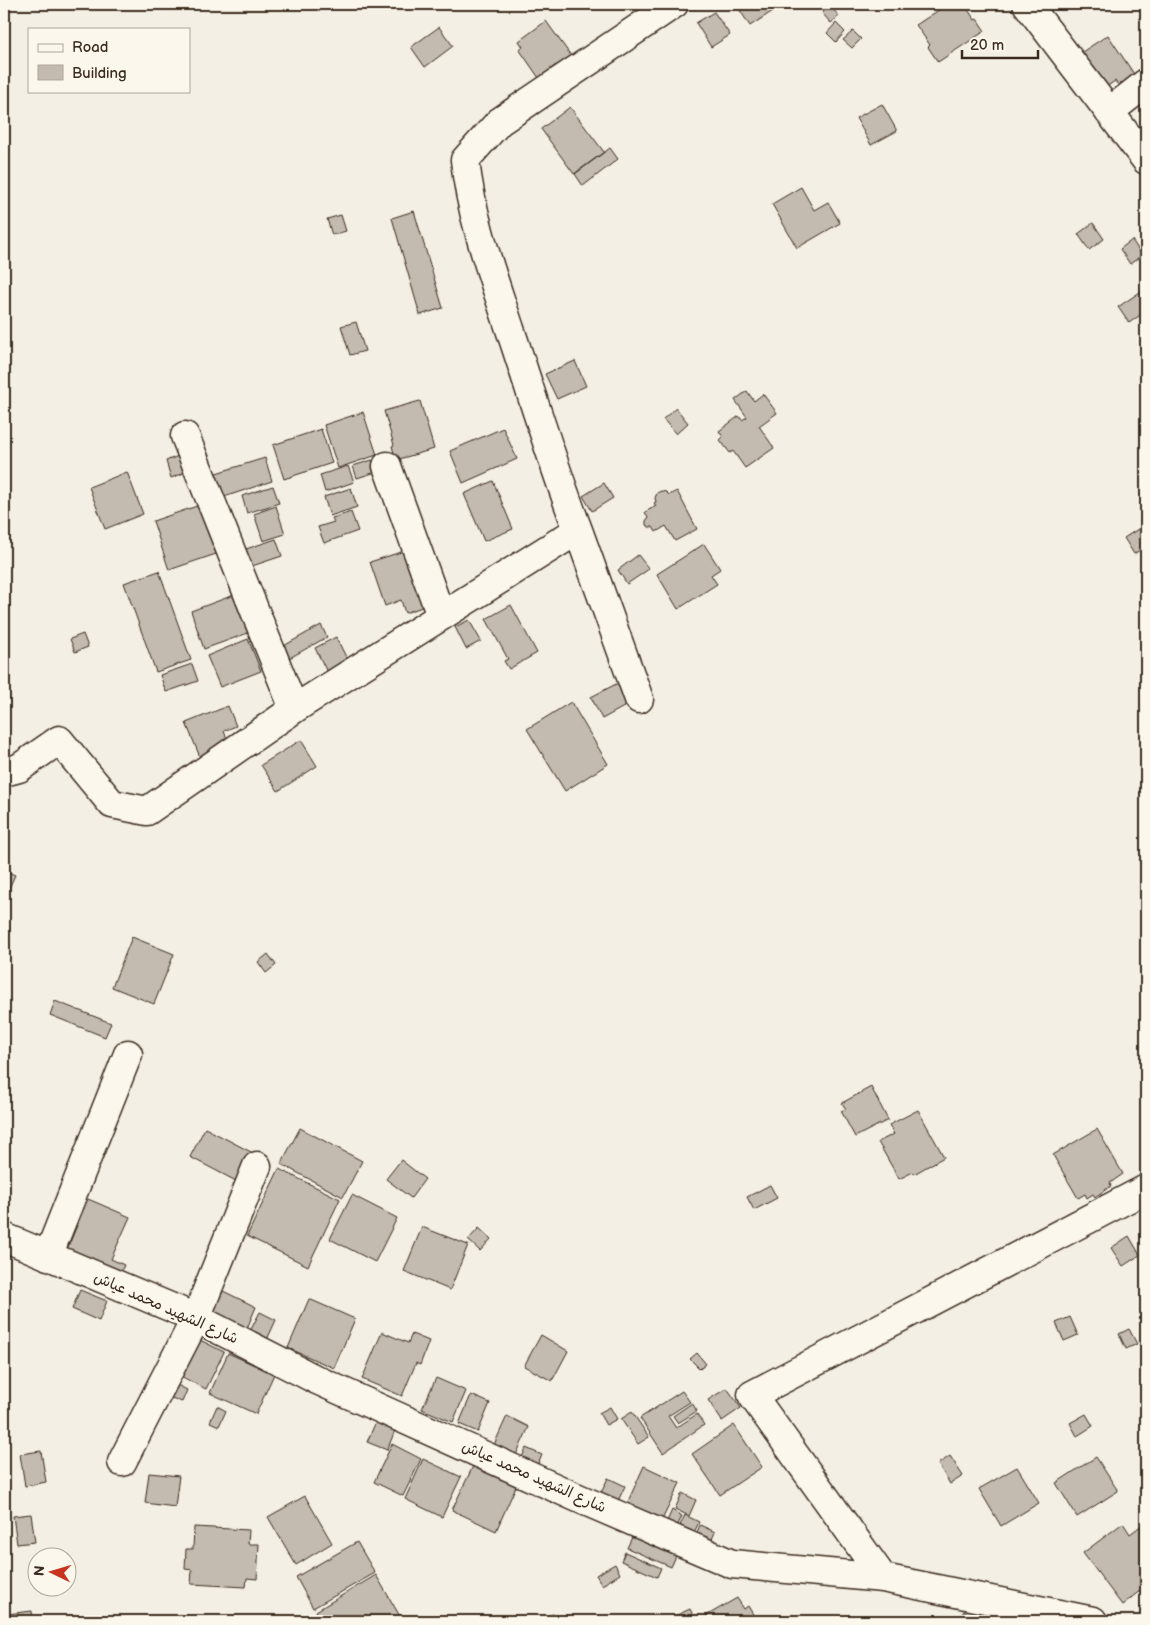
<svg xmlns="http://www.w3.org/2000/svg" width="1150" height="1625" viewBox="0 0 1150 1625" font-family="'Balsamiq Sans','Playpen Sans Arabic',sans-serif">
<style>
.building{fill:#c3bbb0;stroke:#3b2a1e}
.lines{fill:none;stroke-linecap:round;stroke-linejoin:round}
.minor-casing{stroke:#3b2a1e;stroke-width:31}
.minor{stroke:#fbf7ec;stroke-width:28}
.labels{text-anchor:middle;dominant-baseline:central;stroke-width:5;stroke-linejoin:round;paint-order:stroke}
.street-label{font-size:15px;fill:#3b2a1e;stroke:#fbf7ec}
</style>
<rect width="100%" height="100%" fill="#f3efe4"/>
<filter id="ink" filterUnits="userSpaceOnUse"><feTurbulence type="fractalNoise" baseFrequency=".02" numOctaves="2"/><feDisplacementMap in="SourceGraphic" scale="10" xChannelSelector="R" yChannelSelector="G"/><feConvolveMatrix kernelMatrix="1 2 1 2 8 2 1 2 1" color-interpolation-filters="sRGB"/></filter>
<g filter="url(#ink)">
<path class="building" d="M736 4H773L776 9 750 26Z
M948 4H964L975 20 977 19 985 31 938 62 928 47 930 45 916 25Z
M830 6 839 16 831 23 822 13Z
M714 12 730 35 711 47 696 23Z
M546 21 574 60 560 71 556 65 539 78 519 49 523 47 519 41Z
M836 23 845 32 836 42 827 33Z
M439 27 453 46 425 67 411 47Z
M853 31 861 39 852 48 843 40Z
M1108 35 1138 80 1122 91 1115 81 1103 89 1079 54Z
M882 104 897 131 871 145 856 118Z
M570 107 604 152 574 174 541 129Z
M610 148 618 159 583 186 575 174Z
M801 187 814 210 828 202 840 223 797 248 772 204Z
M414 211 443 308 420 315 392 218Z
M341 215 346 231 332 235 327 219Z
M1093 223 1104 239 1089 250 1078 234Z
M1132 240 1142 255 1130 264 1120 249Z
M1146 288V311L1129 323 1118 307Z
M356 322 365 351 350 355 341 326Z
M575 361 586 386 557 399 545 374Z
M747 391 754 401 763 394 777 413 759 426 774 448 745 468 733 451 730 453 720 440 723 437 719 431 739 416 742 420 747 417 735 400Z
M420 401 434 449 396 460 392 446 394 445 384 411Z
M676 408 688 423 676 434 663 419Z
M363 412 377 455 338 468 324 425Z
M503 428 517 459 463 483 450 451Z
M321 429 332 463 284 479 273 445Z
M178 456 184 473 171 478 166 461Z
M265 458 272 481 221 498 213 474Z
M372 460 376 472 357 478 353 466Z
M348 466 354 482 325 492 320 475Z
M127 472 143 514 105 529 89 487Z
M493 481 513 529 484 541 464 494Z
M604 483 613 498 592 511 583 496Z
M273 486 279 503 247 513 242 496Z
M351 488 357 507 330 516 324 497Z
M661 491 666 492 669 495 677 491 697 529 675 541 666 526 656 532 653 527H649L646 525V521L648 518 645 512 656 506 654 503 656 502 655 498 657 493Z
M200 505 216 554 169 570 153 521Z
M276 506 285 534 263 541 254 514Z
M351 512 358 531 324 543 318 527 334 522 332 518Z
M1146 524V546L1134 554 1124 538Z
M276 539 282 556 246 568 240 551Z
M704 544 720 569 711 575 717 584 678 609 657 574Z
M404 551 418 594H421L425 606 405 613 401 600 385 606 370 562Z
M638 555 649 569 627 584 618 570Z
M159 571 191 660 156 672 124 583Z
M234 595 248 633 204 649 191 611Z
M511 605 537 653 509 669 504 661 508 659 486 619Z
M469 620 481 641 466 649 455 627Z
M321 625 327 637 286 660 280 648Z
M83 634 88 647 75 652 70 639Z
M336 637 349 663 328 674 315 648Z
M248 639 261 671 220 687 207 656Z
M192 664 198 681 166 692 160 675Z
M620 682 631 703 602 719 591 697Z
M571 702 608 764 565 791 527 729Z
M228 706 236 726 224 731 229 744 200 757 186 723Z
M301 740 317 766 278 791 261 765Z
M4 870 15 875 4 899Z
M132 937 174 954 154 1004 112 987Z
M268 954 276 965 266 973 258 962Z
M55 1001 111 1023 105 1037 50 1015Z
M871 1087 888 1120 855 1137 841 1111 846 1109 842 1103Z
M918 1110 944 1157 914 1174 913 1172 899 1179 878 1142 894 1134 889 1125Z
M205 1128 251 1152 236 1181 190 1157Z
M300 1128 362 1161 343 1197 281 1164Z
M1097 1129 1123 1174 1110 1183 1111 1186 1095 1197 1093 1194 1087 1198 1085 1194 1078 1198 1053 1155Z
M401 1160 425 1179 411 1198 386 1179Z
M279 1169 340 1199 308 1266 247 1236Z
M770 1185 777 1198 754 1210 747 1197Z
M352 1195 397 1218 375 1262 330 1239Z
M88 1199 130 1217 111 1259 124 1265 119 1277 65 1254Z
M422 1227 468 1245 450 1290 404 1271Z
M479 1228 491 1239 480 1251 468 1240Z
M1129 1236 1140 1255 1123 1266 1111 1248Z
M80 1290 107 1301 99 1321 72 1309Z
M223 1291 256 1307 245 1333 211 1316Z
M309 1299 355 1319 334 1368 288 1348Z
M260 1312 276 1320 265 1344 248 1335Z
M1070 1317 1078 1335 1064 1341 1056 1323Z
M1129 1329 1137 1344 1126 1349 1119 1334Z
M382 1332 408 1343 412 1334 429 1341 420 1365 416 1363 402 1396 362 1379Z
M541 1335 568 1351 552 1381 524 1366Z
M196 1338 224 1352 206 1389 178 1375Z
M228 1353 274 1374 256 1414 210 1393Z
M697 1353 706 1364 700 1369 690 1359Z
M436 1378 466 1391 453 1422 422 1409Z
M175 1384 187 1390 182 1402 169 1397Z
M727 1388 741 1408 722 1421 708 1400Z
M682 1391 690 1402 668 1416 676 1428 697 1414 704 1425 663 1453 640 1418Z
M471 1395 490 1403 478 1432 459 1424Z
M692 1403 697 1411 678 1423 673 1416Z
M217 1406 226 1411 219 1426 210 1422Z
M610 1407 617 1419 606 1425 599 1413Z
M632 1412 649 1437 638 1444 621 1419Z
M1086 1414 1093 1426 1077 1436 1070 1423Z
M507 1416 529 1427 515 1457 493 1447Z
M378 1417 397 1426 387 1450 367 1442Z
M734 1425 762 1467 720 1495 692 1454Z
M392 1444 421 1459 403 1496 374 1482Z
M526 1448 542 1455 536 1469 520 1462Z
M41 1451 46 1482 25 1486 20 1454Z
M950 1456 963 1476 950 1484 938 1464Z
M1096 1457 1118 1491 1077 1517 1056 1483Z
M423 1459 461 1477 442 1517 405 1499Z
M474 1464 517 1484 496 1531 452 1510Z
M644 1466 680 1483 660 1524 625 1508Z
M1017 1467 1039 1503 1001 1526 979 1489Z
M149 1473 179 1476 175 1507 145 1503Z
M608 1478 625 1486 617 1503 600 1495Z
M682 1493 696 1500 689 1516 675 1509Z
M305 1496 332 1543 296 1565 268 1517Z
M672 1510 682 1516 674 1533 664 1528Z
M31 1514 35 1542 17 1544 13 1516Z
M685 1515 699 1522 690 1541 676 1534Z
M1146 1522V1586L1122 1605 1083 1553 1123 1523 1130 1534Z
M700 1525 715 1532 708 1549 693 1542Z
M194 1527 249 1530 248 1544H259L257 1579 247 1578 246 1587 191 1584 192 1570 185 1569 186 1549H193Z
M633 1535 677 1554 671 1567 627 1548Z
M357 1542 375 1573 313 1608 296 1577Z
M625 1552 661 1568 657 1577 621 1561Z
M615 1564 620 1574 602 1585 596 1575Z
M376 1575 401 1618 396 1621H322L316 1611Z
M737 1598 744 1609 748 1606 757 1621H700L699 1620Z
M690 1609 695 1619 691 1621H664Z
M32 1611 33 1621H8L7 1614Z
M964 1611 978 1619 977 1621H957Z
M553 1614 557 1621H539Z"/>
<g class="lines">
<defs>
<path id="minor" d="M1027 4 1146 160
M1109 112 1146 83
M185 436 294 709
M387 466 441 616
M578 530 639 699
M4 772 19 768 59 740 112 804 147 811 294 709 578 530C553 465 533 398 511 332 493 277 471 218 465 160L499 122 674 4
M4 1237 196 1318 317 1380 578 1498 732 1564 883 1578 1093 1621
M48 1256 128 1054
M122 1462 196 1318 257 1166
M883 1578 752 1395 1146 1189"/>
</defs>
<use href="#minor" class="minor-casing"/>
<use href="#minor" class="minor"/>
</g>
</g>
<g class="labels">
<g class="street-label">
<text transform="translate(166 1308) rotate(24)">شارع الشهيد محمد عياش</text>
<text transform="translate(534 1477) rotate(24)">شارع الشهيد محمد عياش</text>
</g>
</g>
<rect width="1150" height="1625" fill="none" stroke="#fbf7ec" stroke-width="20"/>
<rect x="10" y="10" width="1130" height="1605" fill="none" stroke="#3b2a1e" stroke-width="2" filter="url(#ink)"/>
<rect x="28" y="28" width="162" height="65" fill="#fbf7ec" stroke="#aea59a"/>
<rect x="38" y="44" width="25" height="8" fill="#fbf7ec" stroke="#aea59a"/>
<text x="72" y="52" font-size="15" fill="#3b2a1e">Road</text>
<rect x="38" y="65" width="25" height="15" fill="#c3bbb0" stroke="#aea59a"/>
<text x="72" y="78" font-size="15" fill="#3b2a1e">Building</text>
<g transform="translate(52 1572) rotate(275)"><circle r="24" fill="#fbf7ec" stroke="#aea59a"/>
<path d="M0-4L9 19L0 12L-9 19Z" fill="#c8321e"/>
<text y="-8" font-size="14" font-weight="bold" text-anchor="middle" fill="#3b2a1e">N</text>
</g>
<path d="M962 50v8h76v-8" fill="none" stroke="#3b2a1e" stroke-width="2.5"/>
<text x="970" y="50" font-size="15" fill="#3b2a1e" stroke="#fbf7ec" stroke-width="4" paint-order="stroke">20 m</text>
</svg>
